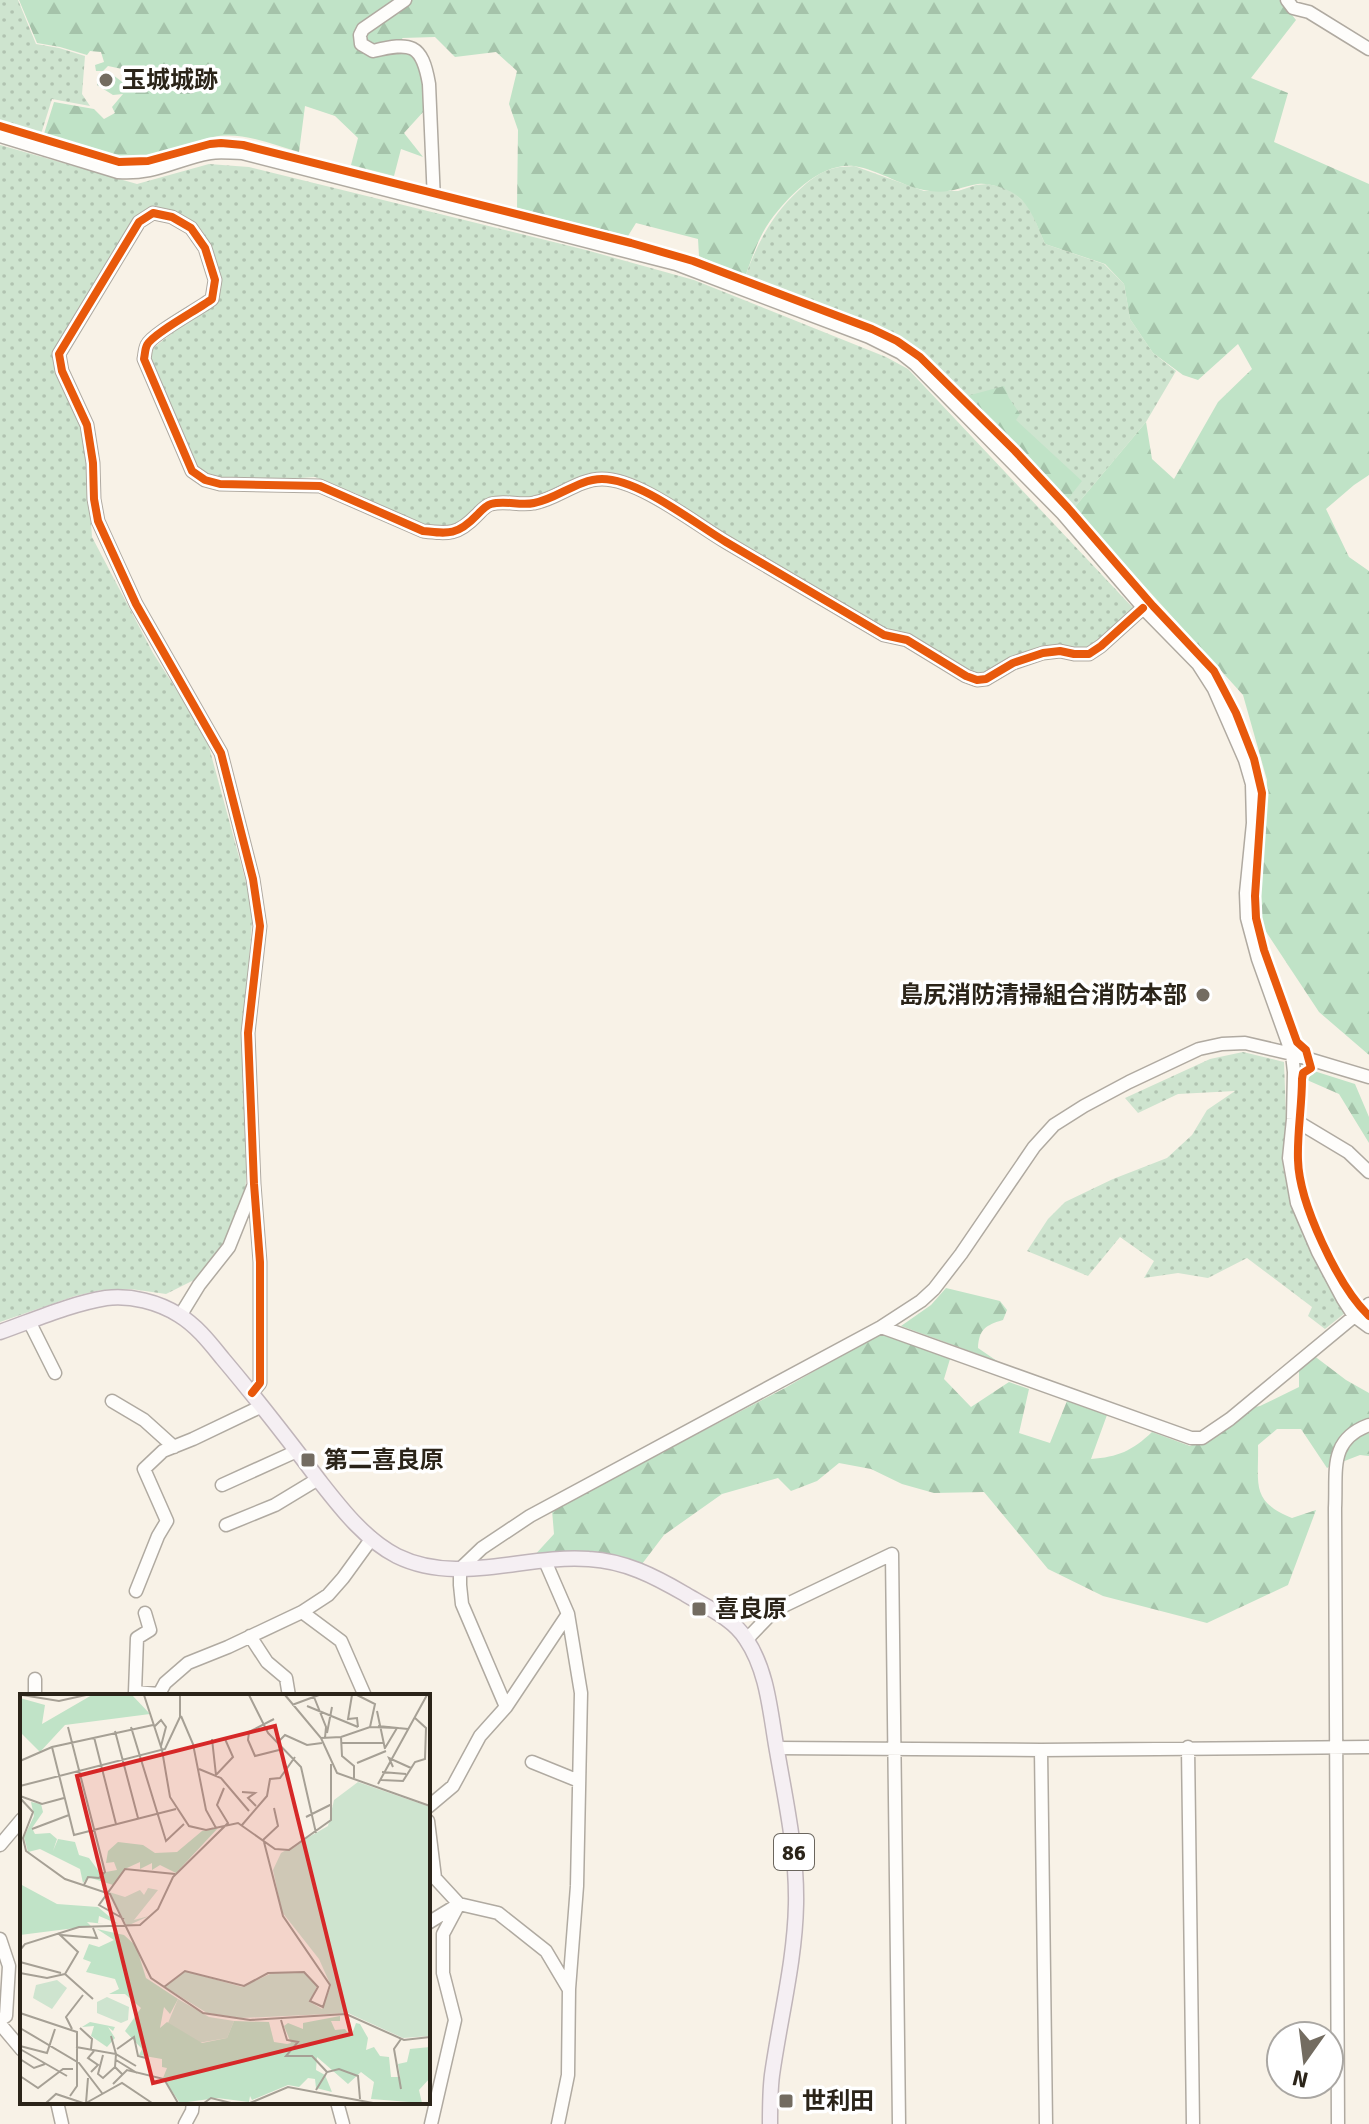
<svg xmlns="http://www.w3.org/2000/svg" width="1369" height="2124" viewBox="0 0 1369 2124" font-family="Signika,'Noto Sans JP',sans-serif">
<style>
.green{fill:url(#green-dots)}
.forest{fill:url(#forest-firs)}
.lines{fill:none;stroke-linecap:round;stroke-linejoin:round}
.minor-casing{stroke:#b0aaa1;stroke-width:15}
.major-casing{stroke:#c0b5b9;stroke-width:17}
.minor{stroke:#fefdfb;stroke-width:12}
.major{stroke:#f5eff3;stroke-width:14}
.cycleway-casing{stroke:#fff;stroke-width:13}
.cycleway{stroke:#e8590c;stroke-width:8}
.poi-dot{fill:#736c61;stroke:#fff;stroke-width:3}
.labels{text-anchor:middle;dominant-baseline:central;stroke-width:7;stroke-linejoin:round;paint-order:stroke}
.shield{fill:#fff;stroke:#6b665e;stroke-width:2}
.shield-label{font-size:22px;font-weight:bold;fill:#2b2419}
.poi-label{font-size:24px;font-weight:bold;fill:#2b2419;stroke:#fff;text-anchor:start}
.inset-road{fill:none;stroke:#a6a095;stroke-width:2}
.view{fill:#d62828;fill-opacity:0.15;stroke:#d62828;stroke-width:4}
.inset-edge{fill:none;stroke:#2b2419;stroke-width:4}
</style>
<defs>
<pattern id="green-dots" width="8" height="8" patternUnits="userSpaceOnUse" patternTransform="scale(2)"><rect width="8" height="8" fill="#cee4cf"/><path d="M2 2h.1M6 6h.1" fill="none" stroke="#b1c3b1" stroke-width="1.8" stroke-linecap="round"/></pattern>
<pattern id="forest-firs" width="22" height="20" patternUnits="userSpaceOnUse" patternTransform="scale(2)"><rect width="22" height="20" fill="#c0e3c7"/><path d="M5 1l3.5 6h-7zM16 11l3.5 6h-7z" fill="#a5c3aa"/></pattern>
</defs>
<rect width="100%" height="100%" fill="#f8f2e7"/>
<path class="green" d="M0 0H18L36 44 59 48 85 56 82 94 90 106 52 99 41 134 0 121Z
M0 145 137 184 209 164 249 167 586 250 694 280 886 357 908 369 1135 610 1088 650 1056 645 980 677 891 633 736 543 634 479 599 473 534 501 487 498 465 519 445 528 418 524 357 494 315 477 243 482 206 476 192 460 150 366 152 349C162 341 172 333 182 326 191 319 206 314 212 304 227 284 213 240 196 224 184 212 166 211 150 210L134 221 54 349 55 364 85 433 92 537 153 653 206 736 253 908 243 1040 247 1164 245 1195 222 1245 196 1279 166 1294 131 1289 101 1290 75 1296 0 1322Z
M854 166 924 191H958L976 185 987 184 1010 189 1030 208 1045 244 1104 264 1124 284 1130 319 1153 353 1176 371 1146 422 1074 508 919 352 891 332 745 277C757 244 771 216 798 191 809 181 820 171 835 168 841 166 848 167 854 166Z
M1243 1052 1284 1062 1286 1117 1283 1168 1294 1213 1320 1267 1345 1313 1325 1329 1308 1316 1312 1307 1247 1258 1208 1278 1178 1273 1144 1278 1154 1261 1120 1237 1088 1276 1027 1251 1048 1219 1065 1202 1113 1179 1167 1158 1192 1135 1207 1110 1235 1091 1178 1094 1138 1113 1125 1098 1210 1059Z"/>
<path class="forest" d="M19 0H1280L1296 20 1251 78 1288 93 1274 142 1369 184V475L1354 485 1326 509 1349 557 1369 571V1055L1319 1012 1259 921 1267 780 1243 695 1074 508 1146 422 1152 459 1174 479 1218 402 1252 369 1238 344 1198 380 1183 375 1153 353 1130 319 1124 284 1105 264 1045 244C1033 217 1028 194 996 186 990 185 985 183 978 184 960 187 950 194 930 191 904 188 880 170 854 166 821 162 788 196 770 221 758 238 752 258 745 277L699 256 698 239 636 223 628 236 517 208 518 130 509 104 517 71 496 52 455 57 435 37 402 38 421 71 424 111 404 133 423 157 401 149 394 176 351 165 358 138 335 116 305 106 299 152C272 144 241 131 213 137 190 142 170 156 147 158 113 162 76 146 43 137L54 102 94 109 104 119 115 113 112 107 123 94 113 95 97 85 98 76H103L109 72 133 90 152 84 133 75 127 70 108 66 103 71H96L95 65 104 62 101 52 90 51 87 55 60 47 37 43Z
M1004 386 1009 398 1020 414 1016 420 1082 481 1068 499 967 396Z
M1314 1071 1355 1084 1369 1117V1143L1339 1094 1307 1080Z
M946 1288 1000 1301 1007 1310 1003 1320C986 1325 979 1329 978 1348L997 1361 901 1326 931 1305Z
M882 1332 950 1359 944 1379 971 1407 1009 1382 1029 1389 1019 1433 1050 1443 1067 1401 1107 1415 1091 1459C1118 1457 1132 1451 1152 1432L1190 1446 1217 1434 1246 1409 1260 1406 1299 1387V1367L1313 1355 1346 1380 1369 1393V1420C1345 1427 1334 1438 1334 1464L1327 1468 1301 1429H1277L1258 1445C1259 1484 1250 1501 1292 1518L1316 1510 1288 1585 1207 1623 1103 1596 1048 1569 984 1492 934 1493 902 1484 871 1469 839 1463 817 1481 791 1491 778 1478 722 1494 664 1535 642 1564 588 1552 532 1558 554 1534 552 1510 785 1388Z
M1369 1428V1456L1360 1455 1342 1462 1346 1443Z"/>
<g class="lines">
<defs>
<path id="minor" d="M405 0 363 29 360 35 361 44 373 51C411 42 422 43 429 84L434 201
M1287 0 1293 8 1309 12 1369 49
M0 136 118 172C155 175 176 159 210 153 221 151 231 153 242 153L676 264 869 337 901 353 915 364 1063 514 1148 613 1198 664 1214 689 1245 760 1252 784 1253 823 1246 893 1247 918 1258 959 1292 1054 1294 1072 1293 1119 1289 1158 1297 1203 1318 1252 1343 1299 1354 1316 1369 1327
M1293 1119 1348 1152 1369 1172
M180 1316 199 1285 229 1247 253 1187
M29 1321 55 1373
M881 1327 1191 1438H1202L1230 1419 1369 1304
M252 1393 260 1383V1262L254 1184 248 1033 260 926 253 879 221 753 136 604 98 521 94 499 93 463 87 425 62 371 59 354 139 222 153 213 172 217 191 228 205 248 215 280 212 299C199 309 152 334 147 345 145 349 145 354 144 359L192 471 205 480 220 484 320 486 423 531C449 534 458 535 477 515 482 510 485 506 491 504 505 500 520 506 534 503 557 499 578 479 602 479 639 479 694 523 726 542 778 573 831 604 884 635L907 640 966 676 977 680 986 679 1013 663 1043 653 1060 651 1074 654H1089L1101 646 1143 608
M112 1401 144 1420 174 1447
M222 1485 297 1451
M226 1525 275 1505 318 1479
M545 1561 568 1614 581 1693 577 1886 569 1989 568 2075 558 2124
M136 1591 158 1536 167 1521 144 1469 163 1451 193 1439 262 1406
M302 1612 341 1641 365 1696
M145 1613 150 1630 137 1638 135 1692 159 1694
M250 1636 267 1662 286 1678 289 1696
M747 1639 775 1610 892 1554 899 2124
M35 1696V1679
M158 1696 165 1683 188 1663 228 1647 302 1612 328 1595 343 1578 372 1538
M506 1707 568 1614
M1188 1747 1193 2124
M777 1748 1041 1750 1369 1747
M1041 1750 1046 2124
M532 1762 579 1781
M428 1807 453 1786 480 1736 506 1707 462 1604 460 1585V1569L482 1548 530 1516 881 1327 921 1301 934 1289 961 1254 1034 1147 1054 1125 1084 1106 1129 1082 1199 1049 1222 1044 1245 1043 1292 1054 1369 1077
M428 1821 435 1878 459 1904 498 1913 546 1951 568 1988
M0 1845 22 1819
M428 1923 459 1904 443 1934V1973L455 2020 431 2124
M0 1939 9 1966 6 2016 0 2020
M0 2024 22 2050
M57 2102 62 2124
M337 2102 343 2124
M185 2124 192 2111 193 2102
M1338 2124 1335 1508C1337 1471 1328 1440 1369 1425"/>
<path id="major" d="M0 1332C34 1320 70 1304 106 1298 131 1295 158 1302 179 1315 197 1326 210 1343 223 1359 256 1398 287 1438 318 1479 340 1507 364 1539 397 1556 458 1586 525 1554 589 1559 625 1561 654 1576 685 1594 706 1607 733 1618 746 1639 767 1670 770 1710 776 1745 785 1798 797 1850 796 1904 795 1961 780 2018 772 2075 770 2091 770 2108 770 2124"/>
</defs>
<use href="#minor" class="minor-casing"/>
<use href="#major" class="major-casing"/>
<use href="#minor" class="minor"/>
<use href="#major" class="major"/>
<defs>
<path id="cycleway" d="M0 126 119 162 148 161 210 144 221 143 243 145 631 243 693 261 872 329 897 341 920 357 1015 451 1068 508 1153 606 1214 671 1236 713 1254 759 1262 793 1255 896 1256 918 1264 950 1297 1042 1306 1050 1311 1068 1303 1073 1302 1079C1302 1106 1297 1133 1298 1160 1299 1203 1338 1286 1369 1316
M252 1393 260 1383V1262L254 1184 248 1033 260 926 253 879 221 753 136 604 98 521 94 499 93 463 87 425 62 371 59 354 139 222 153 213 172 217 191 228 205 248 215 280 212 299C199 309 152 334 147 345 145 349 145 354 144 359L192 471 205 480 220 484 320 486 423 531C449 534 458 535 477 515 482 510 485 506 491 504 505 500 520 506 534 503 557 499 578 479 602 479 639 479 694 523 726 542 778 573 831 604 884 635L907 640 966 676 977 680 986 679 1013 663 1043 653 1060 651 1074 654H1089L1101 646 1143 608"/>
</defs>
<use href="#cycleway" class="cycleway-casing"/>
<use href="#cycleway" class="cycleway"/>
</g>
<g class="poi-dot">
<circle cx="106" cy="80" r="8"/>
<circle cx="1203" cy="995" r="8"/>
<rect x="300" y="1452" width="16" height="16" rx="4"/>
<rect x="691" y="1601" width="16" height="16" rx="4"/>
<rect x="778" y="2093" width="16" height="16" rx="4"/>
</g>
<g class="labels">
<rect class="shield" x="774" y="1834" width="40" height="36" rx="6"/>
<g class="shield-label">
<text x="794" y="1852">86</text>
</g>
<g class="poi-label">
<text x="122" y="80">玉城城跡</text>
<text x="1187" y="995" text-anchor="end">島尻消防清掃組合消防本部</text>
<text x="324" y="1460">第二喜良原</text>
<text x="715" y="1609">喜良原</text>
<text x="802" y="2101">世利田</text>
</g>
</g>
<g transform="translate(20 1694)">
<rect width="410" height="410" fill="#f8f2e7"/>
<path d="M338 88 410 113V342L383 344 328 319 221 324 187 319 145 293 165 277 222 293 252 279 284 278 297 292 290 308 302 315 311 292 299 265 262 218 253 176 261 159 308 132 314 106ZM128 194 138 196 114 226 129 222 107 232 89 198 105 203 120 196 124 201ZM158 305 189 323 214 327 207 344 178 349 158 339 148 329Z" fill="#cee4cf"/>
<path d="M72 1H112L130 20 45 31 20 58 0 38V4L25 11 22 30ZM11 108 21 110 23 118 12 134 15 140 30 139 37 145 33 157 38 145 55 148 59 161 69 164 80 179 97 176 94 168 86 169 88 157 98 148 123 151 135 159 157 158 182 137 198 134 156 179 140 171 132 176V169L120 175V168L107 174 93 191 68 183 63 189 60 175 20 155 8 158 4 143 14 122ZM0 190 37 210 78 213 98 230 79 222 78 229 84 230 67 228 71 232 0 241ZM77 235 104 241 116 252 126 284 158 305 150 320 144 313 140 334 147 328 182 349 207 344 214 327 249 328 254 348 267 350 271 349 264 332 268 329 283 335V329L320 322V327H311L315 336 325 335 331 343 336 329 340 330 348 344 346 356 354 353 360 362 369 363 371 383H380L378 370 387 368 390 355 410 353V384L399 396 402 409 351 405 354 388 341 378 328 390 297 363 296 376 305 381 312 398 296 394 295 385 288 384 279 393 268 391 232 406 230 402 229 408 197 404 160 409 143 384 147 374 142 373V365L119 361 122 355 105 337 121 314 105 300H89L99 295 95 285 66 278 71 268 63 265 69 250 79 253 94 246ZM70 328 95 333 93 337 88 333 95 344 87 353 71 342 74 332 62 333Z" fill="#c0e3c7"/>
<path d="M37 286 47 294 32 315 13 304 16 291ZM87 303 109 313 108 326 101 329 77 319V308Z" fill="#cee4cf"/>
<path class="inset-road" d="M2 1 39 7 66 1M124 1 142 56 150 103 169 132 186 136 218 129 255 155 269 156 311 126V70M229 1 248 39 281 73 296 139M265 1 301 44 317 79 410 112M332 1 328 25 337 24 338 33M337 1 355 10 350 33M294 3 306 33 305 44M272 11 299 1M287 12 338 33M357 17 365 55M161 22 173 50 186 116 196 134M254 25 229 38 228 46 235 62 259 56M135 32 141 26 146 33 141 52M358 32 388 35M48 33 85 178 79 184 68 183 64 191M111 33 146 147 164 130M95 37 118 124M307 39 312 13M74 43 96 130M321 43 322 62 334 72V84M301 44 321 43 350 33 377 34 365 54M192 45 196 81 213 63 205 45M259 47 265 41 287 51 302 49M321 49H363M32 53 54 141 156 115M0 67 32 53 133 31M337 69 366 57M373 73 369 64 391 74M179 75 201 84 229 117M362 78 386 80M361 86 383 87 395 68 405 65 406 34 395 24M358 90 407 1M0 92 145 55 160 23V1M222 98 235 99 228 104 236 112M0 102 22 110 44 104M0 104 13 118 3 144 6 157 45 185 90 200 131 284 183 319 230 326 326 320 384 346 410 343M286 123 312 110M222 131 247 102 250 85 260 84 275 63M12 135 49 121M243 146 258 132 254 114M104 225 79 211 105 175 155 180M38 239 58 258 45 280M41 241 77 244 73 234M0 256 5 250 59 233 120 231 138 215 153 183 208 129 197 111 204 94M0 268 41 279M0 279 27 284 45 280M45 280 73 305M144 293 165 277 224 292 248 279 284 278 298 293 290 307 303 313 310 291 263 222 244 148M0 319 57 338V368M261 326 267 346 278 348 266 362H292L307 378M0 334 59 369 82 399M60 334 72 345 71 355M52 335 46 323 63 301M91 342 96 360 116 372M0 352 27 359 35 335M56 353 96 360 95 373 102 380M0 355 47 382M97 355 114 343 118 362 126 364M83 361 78 380 83 384 95 373M0 365 14 374 25 370M96 366 117 379M71 378 78 371 68 364 74 357M0 382 18 394 43 375H53M93 390 107 376 144 385 158 409M381 395 374 355 381 345M296 396 307 378 319 375 338 382 340 405M50 402 57 392V368M26 409 36 400 63 409M66 409 68 384M66 409 102 389 132 409M184 409 191 404 211 409M230 409 268 393 353 409"/>
<path class="view" d="M255 32 331 340 133 389 57 82Z"/>
<rect width="410" height="410" class="inset-edge"/>
</g>
<g transform="translate(1305 2060) rotate(194)"><circle r="38" fill="#ffffff" stroke="#aaa7a3" stroke-width="2"/>
<path d="M0-6L14 30L0 20L-14 30Z" fill="#736c61"/>
<text y="-12" font-size="22" font-weight="bold" text-anchor="middle" fill="#2b2419">N</text>
</g>
</svg>
